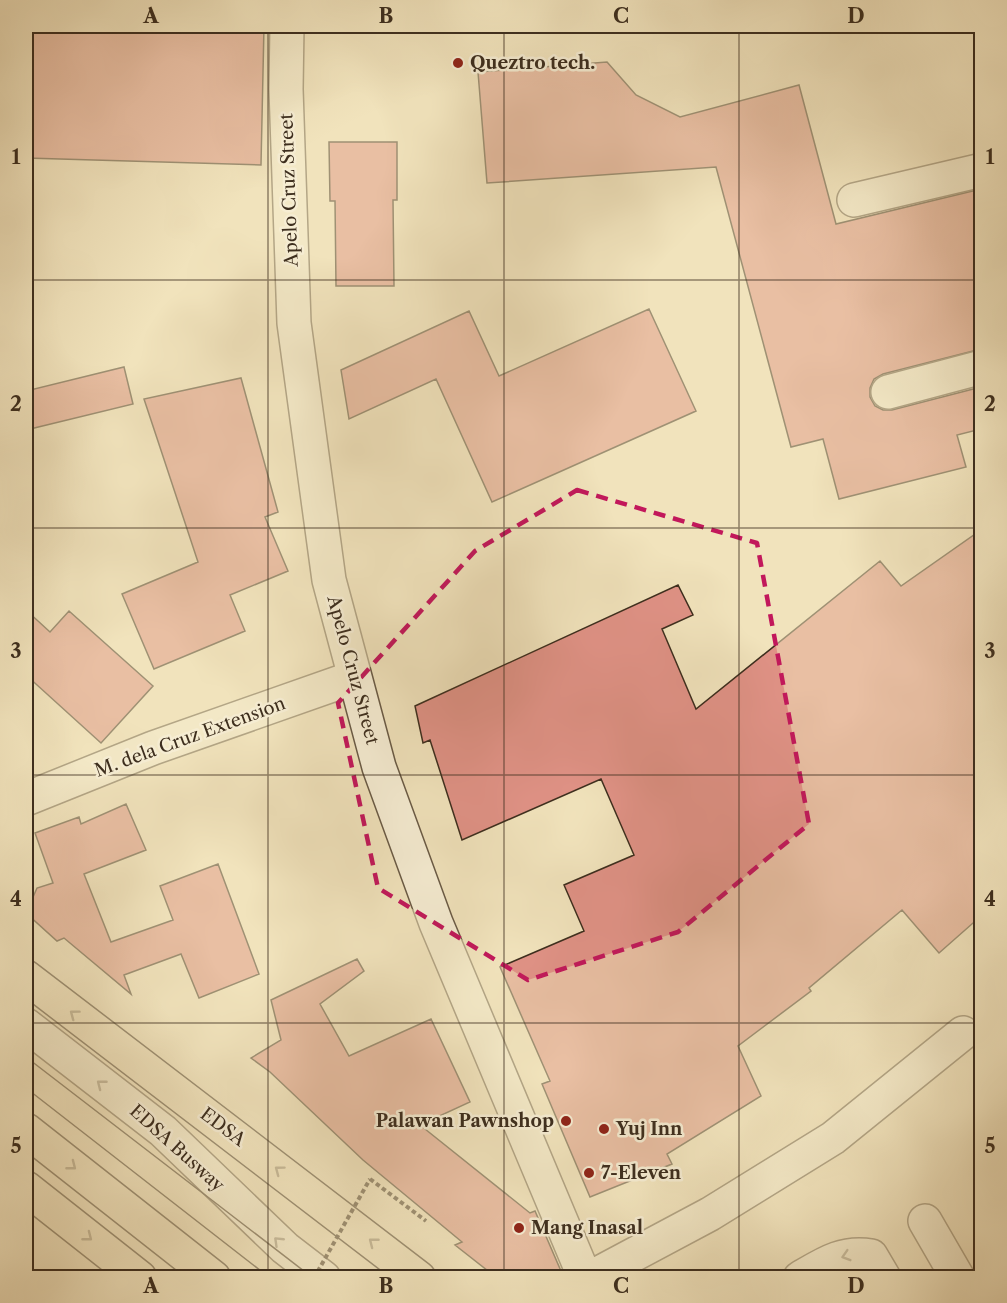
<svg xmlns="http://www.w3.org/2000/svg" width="1007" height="1303" viewBox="0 0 1007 1303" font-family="'Libre Caslon Text',serif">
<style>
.building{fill:#e09286;stroke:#3d2e1e;stroke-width:1.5}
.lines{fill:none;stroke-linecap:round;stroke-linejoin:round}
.minor-casing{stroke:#6a5b46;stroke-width:36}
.highway-casing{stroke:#3d2e1e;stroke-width:36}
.path{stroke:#3d2e1e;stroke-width:4;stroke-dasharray:4.5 3;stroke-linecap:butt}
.minor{stroke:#f6edd3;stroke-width:33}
.highway{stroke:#f1e3bc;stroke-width:33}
.tram{stroke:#3d2e1e;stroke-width:1.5}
.path-bridge{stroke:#3d2e1e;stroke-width:4;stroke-dasharray:4.5 3;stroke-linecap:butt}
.oneway{stroke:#97886d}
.oneway2{stroke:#9a8e78}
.marked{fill:none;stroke:#c2185b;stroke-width:4.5;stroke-dasharray:12 8;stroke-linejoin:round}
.grid{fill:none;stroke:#3d2e1e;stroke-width:1.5;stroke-opacity:0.55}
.poi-dot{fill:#8f2418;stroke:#f6edd3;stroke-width:2}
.labels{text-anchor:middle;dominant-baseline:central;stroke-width:5;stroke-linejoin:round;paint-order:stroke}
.poi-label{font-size:18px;font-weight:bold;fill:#3d2e1e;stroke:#f6edd3;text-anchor:start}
.street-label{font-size:18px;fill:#3d2e1e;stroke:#f6edd3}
.neatline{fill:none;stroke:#3d2e1e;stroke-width:2}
.grid-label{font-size:20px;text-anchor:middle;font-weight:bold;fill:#3d2e1e}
</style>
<rect width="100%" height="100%" fill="#f1e3bc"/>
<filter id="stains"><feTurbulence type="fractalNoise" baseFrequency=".00333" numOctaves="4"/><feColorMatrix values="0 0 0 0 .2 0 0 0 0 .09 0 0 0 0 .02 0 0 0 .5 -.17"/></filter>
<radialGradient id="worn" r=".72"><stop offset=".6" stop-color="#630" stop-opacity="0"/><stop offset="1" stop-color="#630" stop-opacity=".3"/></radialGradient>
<path class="building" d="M26 26H264L261 165 26 158Z
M607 62 636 95 680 117 799 85 836 224 981 189V349L883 374 874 379 870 388V397L875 406 883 410H892L981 387V429L957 435 966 467 839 499 823 439 791 447 716 167 487 183 478 72Z
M329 142H397V200H393L394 286H336L335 201H330Z
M649 309 696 411 492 502 436 379 349 419 341 370 469 311 499 376Z
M124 367 133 404 26 430V391Z
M241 378 278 512 265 517 288 571 230 595 245 631 154 669 122 594 198 562 144 399Z
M981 530V916L939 953 902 910 809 988 811 991 738 1046 761 1096 667 1154 672 1164 590 1197 542 1084 550 1081 500 967 584 931 564 885 634 855 601 779 462 840 430 740 423 743 415 706 678 585 693 615 662 629 696 709 880 561 901 586Z
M26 610 50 632 69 611 153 686 101 743 26 675Z
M126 804 146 850 84 874 111 942 173 920 160 886 218 864 259 974 199 998 181 954 124 975 131 994 64 938 57 941 26 913 37 888 53 883 35 833 79 817 81 824Z
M357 959 364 971 320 1004 349 1056 431 1019 470 1102 420 1125 530 1213 535 1211 564 1278H497L455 1245 462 1242 363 1160 270 1072 251 1058 281 1040 271 1000Z"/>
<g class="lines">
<defs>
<path id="minor" d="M287 26 286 89 294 323 329 580 379 767 436 923 585 1278
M854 200 982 170
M888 392 982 367
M26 799 153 748 355 677
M26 1025 163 1131 285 1248 324 1278
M925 1221 958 1278
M590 1278 710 1214 833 1138 963 1033
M800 1278C824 1264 843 1251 871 1256L884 1278"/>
<path id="highway" d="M26 977 419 1278
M26 1130 214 1278
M26 1188 140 1278"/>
</defs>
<use href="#minor" class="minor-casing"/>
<use href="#highway" class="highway-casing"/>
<path class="path" d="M370 1179 426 1221"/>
<use href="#minor" class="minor"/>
<use href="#highway" class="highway"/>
<path class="tram" d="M26 1057 313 1278
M26 1088 270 1278"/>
<path class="path-bridge" d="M314 1278 370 1179"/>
</g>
<defs><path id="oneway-chevron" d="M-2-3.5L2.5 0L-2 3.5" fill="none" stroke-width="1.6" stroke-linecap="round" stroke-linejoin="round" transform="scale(1.5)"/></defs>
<g class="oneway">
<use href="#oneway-chevron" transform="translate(74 1014) rotate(-143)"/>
<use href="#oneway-chevron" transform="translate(72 1166) rotate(38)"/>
<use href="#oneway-chevron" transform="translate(279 1170) rotate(-143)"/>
<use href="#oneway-chevron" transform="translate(88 1237) rotate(38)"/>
<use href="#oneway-chevron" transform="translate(373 1242) rotate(-142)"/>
</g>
<g class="oneway2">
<use href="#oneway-chevron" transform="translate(101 1084) rotate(-142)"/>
<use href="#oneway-chevron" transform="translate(278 1241) rotate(-136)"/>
<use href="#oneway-chevron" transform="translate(846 1256) rotate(163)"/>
</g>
<path d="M0 0H1007V1303H0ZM577 490 757 543 809 824 678 932 528 980 378 888 338 703 475 551Z" fill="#f1e3bc" fill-opacity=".55" fill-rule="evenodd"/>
<path class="marked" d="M577 490 757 543 809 824 678 932 528 980 378 888 338 703 475 551Z"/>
<path class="grid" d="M268 26V1278M504 26V1278M739 26V1278M26 280H982M26 528H982M26 775H982M26 1023H982"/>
<g class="poi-dot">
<circle cx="458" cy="63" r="6"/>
<circle cx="566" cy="1121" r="6"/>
<circle cx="604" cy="1129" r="6"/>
<circle cx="589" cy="1173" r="6"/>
<circle cx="519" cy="1228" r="6"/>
</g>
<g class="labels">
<g class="poi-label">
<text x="470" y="63">Queztro tech.</text>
<text x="554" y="1121" text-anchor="end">Palawan Pawnshop</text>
<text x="616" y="1129">Yuj Inn</text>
<text x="601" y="1173">7-Eleven</text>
<text x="531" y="1228">Mang Inasal</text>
</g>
<g class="street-label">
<text transform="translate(289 190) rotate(-92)">Apelo Cruz Street</text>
<text transform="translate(353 670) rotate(75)">Apelo Cruz Street</text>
<text transform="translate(190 737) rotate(-20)">M. dela Cruz Extension</text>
<text transform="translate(223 1127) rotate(37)">EDSA</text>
<text transform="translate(177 1148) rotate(42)">EDSA Busway</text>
</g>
</g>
<rect width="1007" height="1303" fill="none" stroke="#f1e3bc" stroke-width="66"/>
<rect x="33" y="33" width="941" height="1237" class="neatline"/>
<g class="grid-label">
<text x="151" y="23">A</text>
<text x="386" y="23">B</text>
<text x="621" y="23">C</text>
<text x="856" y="23">D</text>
<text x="16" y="164">1</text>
<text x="990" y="164">1</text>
<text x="16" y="411">2</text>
<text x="990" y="411">2</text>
<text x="16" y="658">3</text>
<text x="990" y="658">3</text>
<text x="16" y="906">4</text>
<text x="990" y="906">4</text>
<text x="16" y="1153">5</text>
<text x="990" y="1153">5</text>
<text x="151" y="1293">A</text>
<text x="386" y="1293">B</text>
<text x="621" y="1293">C</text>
<text x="856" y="1293">D</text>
</g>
<rect width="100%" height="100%" filter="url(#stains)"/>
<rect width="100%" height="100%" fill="url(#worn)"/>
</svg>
